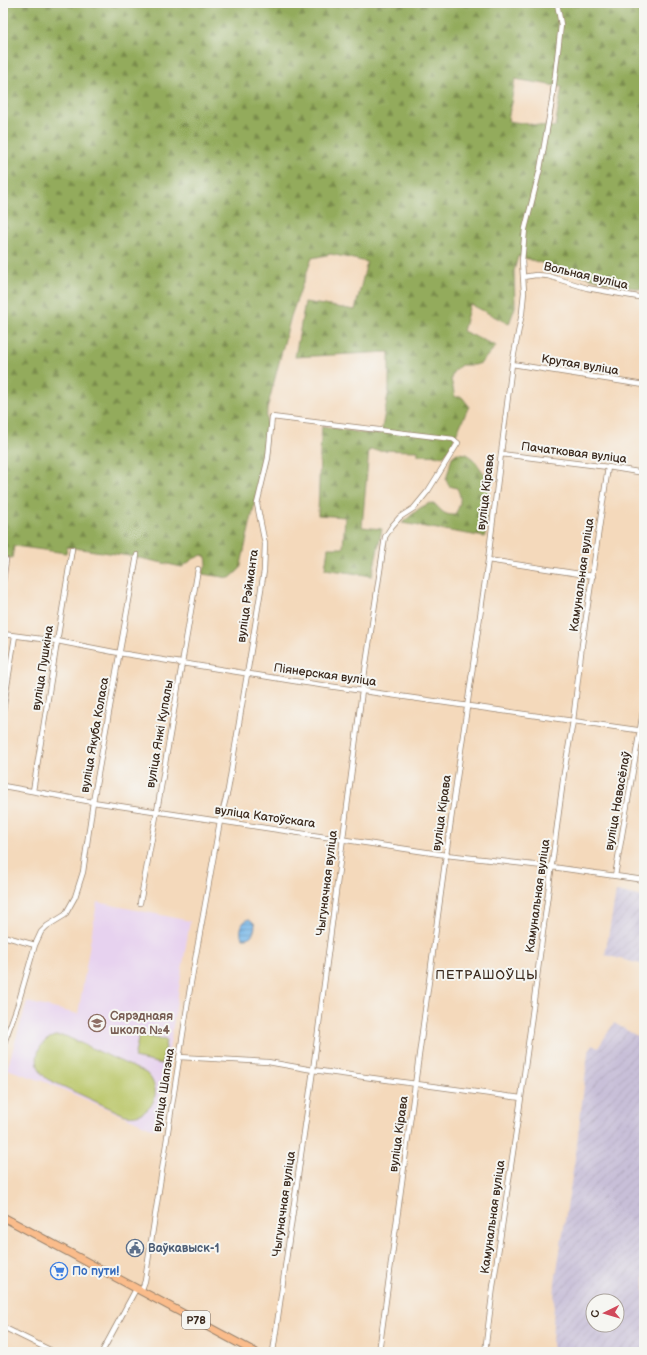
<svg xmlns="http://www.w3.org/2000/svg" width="647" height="1355" viewBox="0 0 647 1355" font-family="'Balsamiq Sans',sans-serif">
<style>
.built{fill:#e7d2ef}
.industrial{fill:url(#industrial-furrows);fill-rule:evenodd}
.forest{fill:url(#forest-firs);stroke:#676a3d;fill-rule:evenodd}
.park{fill:#bac667;stroke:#7a7842}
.water{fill:url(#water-rules);stroke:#577083}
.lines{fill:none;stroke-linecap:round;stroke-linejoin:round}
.minor-casing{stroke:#98826c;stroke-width:6}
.primary-casing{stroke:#98826c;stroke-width:9}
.minor{stroke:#fff;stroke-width:4.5}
.primary{stroke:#fabc8b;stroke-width:7}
.labels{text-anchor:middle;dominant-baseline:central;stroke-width:4;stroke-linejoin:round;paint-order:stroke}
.shield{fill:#f6f6f2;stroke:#73675e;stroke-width:1}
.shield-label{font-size:11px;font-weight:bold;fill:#3b2a1e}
.street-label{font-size:12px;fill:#3b2a1e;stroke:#f6f6f2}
.education-label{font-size:12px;font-weight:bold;fill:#785e54;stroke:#f6f6f2;text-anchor:start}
.service-label{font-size:12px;font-weight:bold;fill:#4e5e75;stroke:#f6f6f2;text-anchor:start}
.shop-label{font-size:12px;font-weight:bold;fill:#366cbe;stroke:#f6f6f2;text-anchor:start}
.neighbourhood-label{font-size:13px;letter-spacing:1px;fill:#3b2a1e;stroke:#f6f6f2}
</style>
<defs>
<pattern id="industrial-furrows" width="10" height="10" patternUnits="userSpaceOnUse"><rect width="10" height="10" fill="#c8bfd8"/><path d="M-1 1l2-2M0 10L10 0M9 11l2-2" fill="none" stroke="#ada4b9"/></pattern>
<pattern id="forest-firs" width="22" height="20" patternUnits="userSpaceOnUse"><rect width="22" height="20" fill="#93ab5c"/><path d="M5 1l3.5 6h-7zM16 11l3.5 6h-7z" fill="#798b4b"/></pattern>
<pattern id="water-rules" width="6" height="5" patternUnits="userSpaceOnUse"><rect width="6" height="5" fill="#73b5e8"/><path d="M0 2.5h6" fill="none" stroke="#6093bb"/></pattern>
</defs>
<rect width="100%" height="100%" fill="#f6f6f2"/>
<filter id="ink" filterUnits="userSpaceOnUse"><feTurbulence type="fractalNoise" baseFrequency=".025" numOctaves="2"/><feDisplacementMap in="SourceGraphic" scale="8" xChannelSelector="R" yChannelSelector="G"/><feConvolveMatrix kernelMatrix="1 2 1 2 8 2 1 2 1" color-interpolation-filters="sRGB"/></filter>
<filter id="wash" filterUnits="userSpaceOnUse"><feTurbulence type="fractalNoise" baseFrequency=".012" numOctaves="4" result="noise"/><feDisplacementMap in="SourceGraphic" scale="16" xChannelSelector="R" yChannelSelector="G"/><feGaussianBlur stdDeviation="0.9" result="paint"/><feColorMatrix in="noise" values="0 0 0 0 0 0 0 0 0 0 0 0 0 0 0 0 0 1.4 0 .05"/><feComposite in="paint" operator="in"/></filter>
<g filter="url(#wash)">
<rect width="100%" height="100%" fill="#f4d9bb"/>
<path class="built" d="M97 902 190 921 156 1130 48 1083 7 1069 27 1002 78 1014Z"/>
<path class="industrial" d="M616 892 644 897V965L605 955Z
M614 1023 644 1040V1352H554L552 1345 555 1282 576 1152 588 1053 592 1045 598 1048ZM593 1301H617V1325H593Z"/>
<path class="forest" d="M3 3H639L644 4V290L605 282 518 256 514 271 515 307 509 324 470 304 463 331 496 346 481 363 475 365H461L453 372 451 379 455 397H462L469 406 451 446 444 456 418 455V451L369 450 362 527 382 529 372 576 325 569 328 548H343L345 517 318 515 320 452 322 426 362 433 381 434 389 389V352L295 357 305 302 355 310 367 262 331 254 312 258 291 316 267 409 265 457 240 569 230 578 202 574 207 563 206 557 202 555 193 559 182 567 130 556 67 547 66 553 14 546 12 558 3 557ZM515 79 562 87 555 127 543 126 508 121Z
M457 453 467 454 475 461 488 479 489 492 485 537 402 523 420 508 430 503 436 505C442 512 445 515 454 515 461 506 462 498 457 488L449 486 446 480 452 457Z"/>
<path class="park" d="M139 1035 166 1040 162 1064 134 1058Z
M55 1036H65L146 1073C166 1091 151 1120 125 1115L47 1079C31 1066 35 1042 55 1036Z"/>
<path class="water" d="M249 919 252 921 255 924C255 932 252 939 242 938 239 932 241 921 249 919Z"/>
</g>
<g filter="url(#ink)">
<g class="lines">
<defs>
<path id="minor" d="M523 277 536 275 548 276 587 288 644 298
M512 364 644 385
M501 454 608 467 644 473
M488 560 593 576
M3 582 6 560
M3 634 57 641 119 653 300 682 644 731
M3 711 15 636
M3 786 93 802 446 855 552 867 644 880
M33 791 72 549
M615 876 644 706
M140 903 157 811 198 569
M3 936 35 945
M3 1046 18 1004 35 945 41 932 47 926 65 915 75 897 83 872 93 802 137 555
M179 1057 268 1062 313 1070 521 1098
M141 1292 145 1281 190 988 220 821 228 790 264 571 265 544 257 504 268 458 272 417 453 439 458 443 428 491 414 508 400 517 392 526 385 537 362 691 313 1070 273 1352
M3 1327 54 1352
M102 1352 136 1289
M379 1352 446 855 488 560 512 364 522 313 524 292 522 261 525 229 540 169 552 101 561 25 557 3
M485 1352 493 1287 521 1098 564 773 573 721 582 645 608 467"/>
<path id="primary" d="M3 1217 255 1352"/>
</defs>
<use href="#minor" class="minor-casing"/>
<use href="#primary" class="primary-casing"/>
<use href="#minor" class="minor"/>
<use href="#primary" class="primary"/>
</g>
</g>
<defs>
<symbol id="school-ring" viewBox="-11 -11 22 22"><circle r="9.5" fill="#f6f6f2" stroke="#8d6e63" stroke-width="1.5"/><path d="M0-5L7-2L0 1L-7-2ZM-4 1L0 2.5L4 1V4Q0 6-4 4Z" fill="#8d6e63"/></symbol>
<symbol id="civic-ring" viewBox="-11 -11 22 22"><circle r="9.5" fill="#f6f6f2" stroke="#5c6f8a" stroke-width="1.5"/><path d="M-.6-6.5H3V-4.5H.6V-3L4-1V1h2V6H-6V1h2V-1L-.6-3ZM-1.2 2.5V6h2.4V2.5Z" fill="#5c6f8a"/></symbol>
<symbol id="supermarket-ring" viewBox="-11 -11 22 22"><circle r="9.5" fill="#f6f6f2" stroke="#3f7fe0" stroke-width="1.5"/><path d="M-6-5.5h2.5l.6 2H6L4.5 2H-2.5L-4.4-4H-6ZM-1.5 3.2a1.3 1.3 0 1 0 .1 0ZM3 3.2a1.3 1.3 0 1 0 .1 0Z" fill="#3f7fe0"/></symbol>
</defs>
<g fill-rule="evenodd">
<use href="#school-ring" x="87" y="1013" width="20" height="20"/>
<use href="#civic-ring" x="125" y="1238" width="20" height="20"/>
<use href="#supermarket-ring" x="49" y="1261" width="20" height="20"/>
</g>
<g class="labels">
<rect class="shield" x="182" y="1311" width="28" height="18" rx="3"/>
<g class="shield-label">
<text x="196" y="1320">Р78</text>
</g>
<g class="street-label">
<text transform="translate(586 276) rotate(13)">Вольная вуліца</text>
<text transform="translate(580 365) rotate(9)">Крутая вуліца</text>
<text transform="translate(574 453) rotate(7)">Пачатковая вуліца</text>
<text transform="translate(486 492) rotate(-83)">вуліца Кірава</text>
<text transform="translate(582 575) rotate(-82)">Камунальная вуліца</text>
<text transform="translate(248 596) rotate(-82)">вуліца Рэйманта</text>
<text transform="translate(43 668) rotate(-81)">вуліца Пушкіна</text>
<text transform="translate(325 675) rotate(8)">Піянерская вуліца</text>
<text transform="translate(160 734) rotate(-80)">вуліца Янкі Купалы</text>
<text transform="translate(95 735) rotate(-80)">вуліца Якуба Коласа</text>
<text transform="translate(618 801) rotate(-80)">вуліца Навасёлаў</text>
<text transform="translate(442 813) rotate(-82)">вуліца Кірава</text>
<text transform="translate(265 817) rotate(8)">вуліца Катоўскага</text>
<text transform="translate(327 883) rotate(-83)">Чыгуначная вуліца</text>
<text transform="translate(538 896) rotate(-82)">Камунальная вуліца</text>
<text transform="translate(164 1090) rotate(-81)">вуліца Шапэна</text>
<text transform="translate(399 1134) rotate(-82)">вуліца Кірава</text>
<text transform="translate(284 1204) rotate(-82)">Чыгуначная вуліца</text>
<text transform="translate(493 1217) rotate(-82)">Камунальная вуліца</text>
</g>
<g class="education-label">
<text x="110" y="1016">Сярэднаяя<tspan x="110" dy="14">школа №4</tspan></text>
</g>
<g class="service-label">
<text x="148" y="1248">Ваўкавыск-1</text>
</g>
<g class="shop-label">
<text x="72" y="1271">По пути!</text>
</g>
<g class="neighbourhood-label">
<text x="487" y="975">ПЕТРАШОЎЦЫ</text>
</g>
</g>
<rect width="647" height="1355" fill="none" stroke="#f6f6f2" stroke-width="16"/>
<g transform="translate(605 1313) rotate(265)"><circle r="19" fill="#f6f6f2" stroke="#aba49d"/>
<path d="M0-3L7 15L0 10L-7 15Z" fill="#d1495b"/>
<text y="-6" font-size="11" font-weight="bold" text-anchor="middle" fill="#3b2a1e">С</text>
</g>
</svg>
